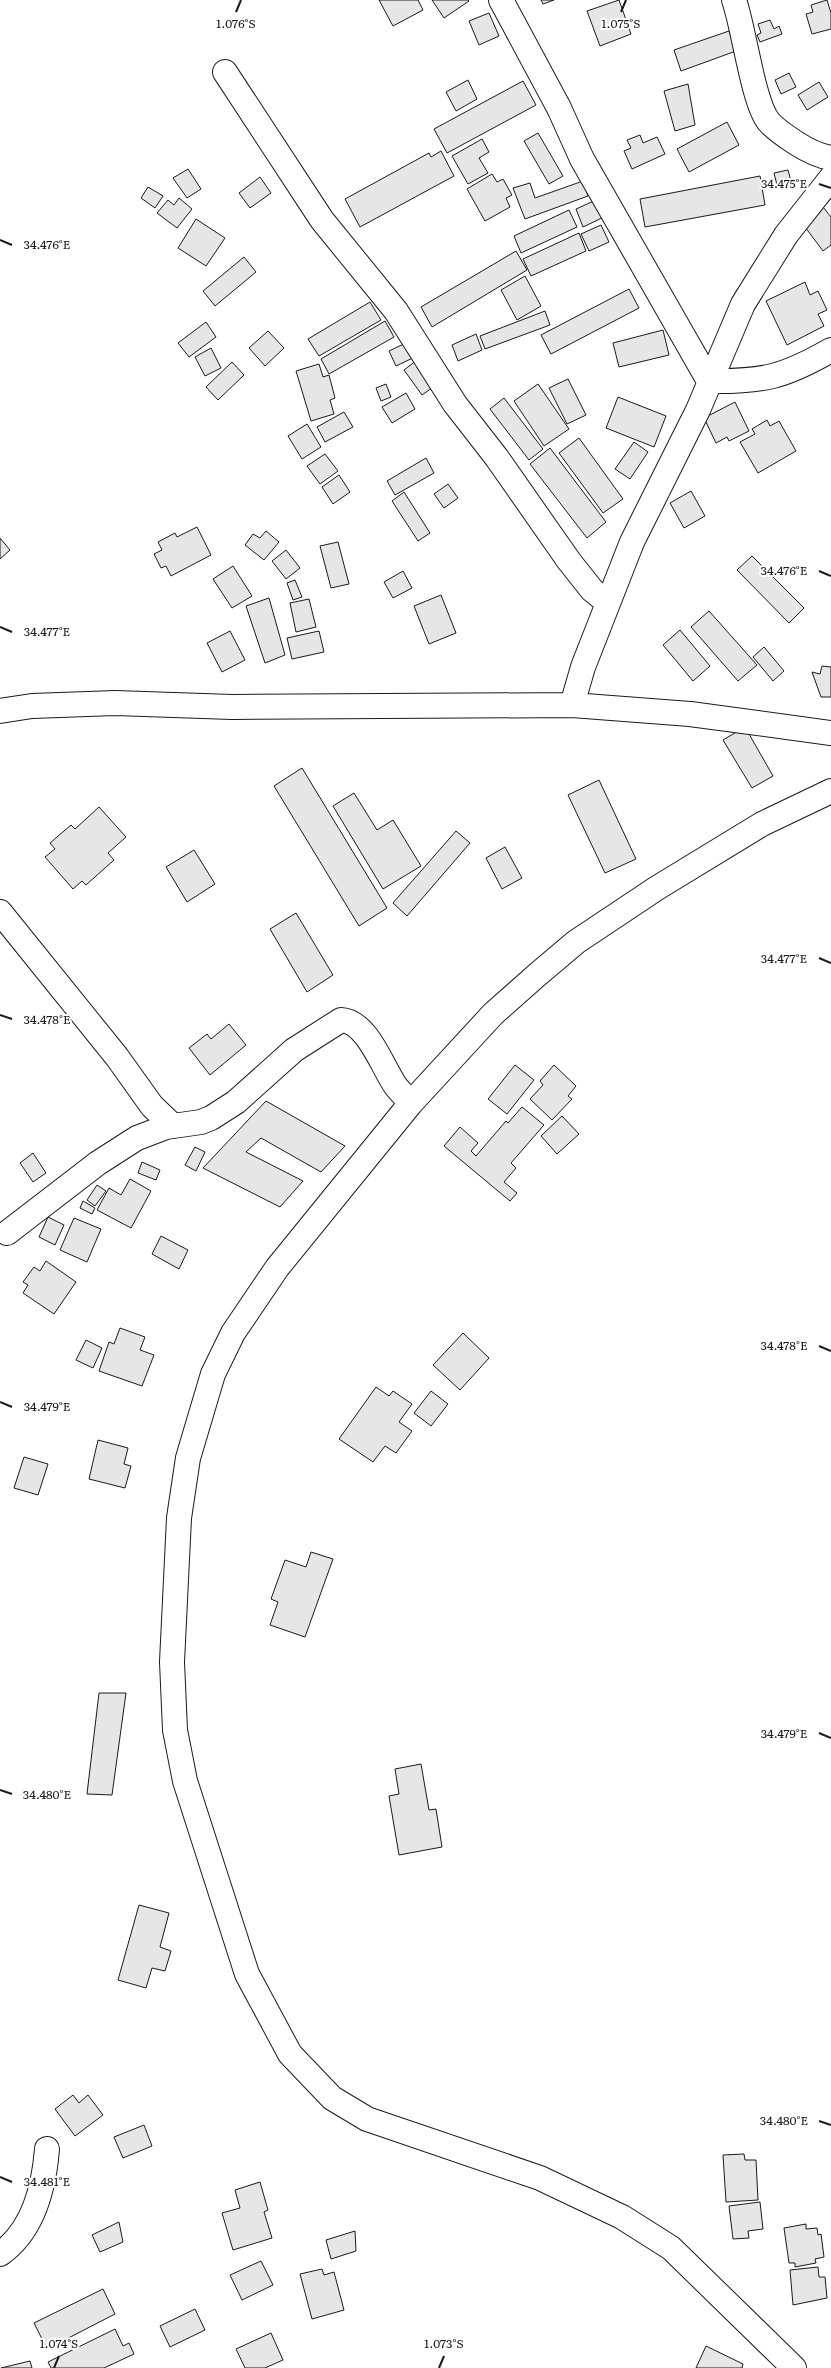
<svg xmlns="http://www.w3.org/2000/svg" width="831" height="2368" viewBox="0 0 831 2368" font-family="Literata,serif">
<style>
.building{fill:#e6e6e6;stroke:#1a1a1a}
.lines{fill:none;stroke-linecap:round;stroke-linejoin:round}
.minor-casing{stroke:#1a1a1a;stroke-width:26}
.minor{stroke:#fff;stroke-width:24}
.ticks{fill:none;stroke:#1a1a1a;stroke-width:2}
.ticks-label{font-size:12px;text-anchor:middle;fill:#1a1a1a;stroke:#fff;stroke-width:4;stroke-linejoin:round;paint-order:stroke}
</style>
<rect width="100%" height="100%" fill="#fff"/>
<path class="building" d="M379 0H418L423 10 393 26Z
M432 0H468L469 1 444 18Z
M541 0H554L543 4Z
M619 0 631 34 600 46 587 11Z
M827 0 831 13V29L812 34 806 14 813 12 811 5Z
M489 13 499 36 479 45 469 21Z
M770 20 774 29 779 26 782 34 760 42 757 35 761 33 758 24Z
M729 31 736 51 681 71 674 50Z
M789 73 796 87 781 94 775 80Z
M468 80 477 99 456 111 446 92Z
M523 81 536 105 447 153 434 129Z
M819 82 828 97 807 110 798 95Z
M688 84 695 125 675 131 664 91Z
M727 122 739 145 689 172 677 149Z
M538 133 563 176 549 184 524 141Z
M640 135 643 143 657 137 665 154 632 169 624 151 631 148 627 140Z
M482 139 489 152 479 158 488 173 468 184 452 156Z
M441 151 454 176 360 227 345 199 429 153 431 157Z
M188 169 201 189 187 198 173 178Z
M788 170 791 181 777 185 774 173Z
M492 174 497 182 503 179 512 195 506 198 510 207 485 221 467 189Z
M760 176 765 205 645 227 640 199Z
M260 177 271 193 250 208 239 193Z
M583 181 588 196 525 219 513 188 530 183 535 198Z
M148 187 163 196 155 208 141 198Z
M179 198 192 209 177 228 157 213 168 200 174 205Z
M596 200 604 217 583 227 576 209Z
M823 207 831 217V245L823 251 802 223Z
M569 210 577 227 521 253 514 236Z
M196 219 225 238 206 266 178 248Z
M601 225 609 242 589 251 581 234Z
M579 233 586 251 531 276 523 259Z
M516 251 527 270 432 327 421 307Z
M244 257 256 272 215 306 203 291Z
M525 276 541 306 517 320 501 290Z
M805 282 810 295 818 291 827 310 818 314 824 326 787 345 766 301Z
M629 289 639 308 551 354 541 335Z
M370 302 381 320 319 356 308 339Z
M545 311 550 325 485 349 480 336Z
M385 321 394 337 329 374 321 359Z
M206 322 216 337 189 357 178 343Z
M663 330 669 355 619 367 613 343Z
M268 331 284 348 265 366 249 348Z
M476 334 482 350 458 361 452 345Z
M410 341 417 356 396 366 389 351Z
M211 348 221 368 205 376 195 357Z
M417 360 436 385 422 395 404 370Z
M232 362 244 375 218 400 206 387Z
M319 364 323 377 329 375 335 398 330 400 334 414 311 421 296 371Z
M568 379 586 415 567 424 549 388Z
M386 384 391 397 381 401 376 388Z
M538 384 569 429 544 446 514 401Z
M406 393 415 409 392 423 382 407Z
M618 397 666 416 654 447 606 428Z
M504 398 543 449 529 460 490 409Z
M735 402 749 431 729 441 727 437 716 443 704 418Z
M344 412 353 427 325 442 317 427Z
M767 420 770 426 779 421 796 451 758 473 740 442 755 434 752 429Z
M307 424 321 447 302 459 288 436Z
M579 438 623 499 603 513 559 453Z
M634 442 648 452 630 479 615 469Z
M550 448 606 522 587 538 530 464Z
M325 454 338 471 320 484 307 466Z
M426 458 434 473 395 495 387 481Z
M339 475 350 492 333 504 322 487Z
M448 484 458 498 444 508 434 494Z
M691 491 705 516 684 528 670 503Z
M404 492 430 533 418 541 392 501Z
M197 527 211 555 171 576 166 566 161 568 154 554 162 550 158 542 175 533 177 537Z
M266 531 279 542 264 560 245 545 253 534 260 538Z
M0 538 10 550 0 559Z
M338 542 349 584 331 588 320 546Z
M286 550 300 568 286 579 272 561Z
M752 556 804 608 789 623 737 570Z
M233 566 252 596 232 608 213 579Z
M403 571 412 588 393 598 384 582Z
M295 580 302 597 293 600 287 583Z
M441 595 456 633 429 644 414 606Z
M269 598 285 655 265 663 246 606Z
M309 599 316 627 296 632 290 603Z
M709 611 757 665 738 681 691 627Z
M680 630 710 666 693 681 663 645Z
M230 631 245 660 222 672 207 643Z
M319 631 324 652 292 659 287 638Z
M764 647 784 671 773 681 753 657Z
M822 666 831 667V697H821L812 672 820 674Z
M745 727 773 776 752 788 723 740Z
M302 768 387 908 359 926 274 786Z
M599 780 636 859 605 873 568 795Z
M354 793 377 830 393 820 421 866 383 889 333 806Z
M99 807 126 837 108 853 114 860 86 885 82 881 73 889 45 857 55 849 50 843 71 825 75 829Z
M456 831 470 843 407 916 393 903Z
M505 847 522 878 502 889 486 858Z
M194 850 215 884 187 902 166 867Z
M296 913 333 975 307 992 270 929Z
M229 1024 246 1045 210 1075 189 1048 207 1034 211 1039Z
M515 1065 534 1080 507 1114 488 1099Z
M554 1065 576 1086 568 1096 572 1099 552 1120 530 1099 543 1085 540 1081Z
M266 1101 345 1146 321 1172 261 1138 246 1152 303 1181 280 1207 203 1168Z
M522 1107 544 1125 511 1163 516 1168 504 1182 517 1193 510 1201 444 1146 460 1127 478 1143 471 1151 476 1156 506 1121 508 1123Z
M562 1116 579 1134 557 1154 541 1136Z
M195 1147 205 1152 196 1171 185 1165Z
M33 1153 46 1173 33 1182 20 1163Z
M142 1162 160 1170 156 1180 138 1173Z
M130 1179 151 1191 131 1228 97 1210 109 1188 121 1195Z
M97 1185 106 1191 95 1206 87 1200Z
M83 1201 95 1208 92 1214 80 1208Z
M48 1217 64 1225 55 1245 39 1237Z
M74 1218 101 1229 87 1262 60 1250Z
M161 1236 188 1250 179 1269 152 1254Z
M46 1261 76 1282 54 1314 23 1293 28 1285 23 1282 34 1267 40 1271Z
M120 1328 145 1337 140 1350 154 1355 142 1386 99 1371 109 1342 114 1344Z
M463 1333 489 1358 460 1390 433 1365Z
M86 1340 102 1348 93 1368 76 1360Z
M376 1387 389 1396 393 1391 412 1404 399 1422 412 1431 396 1453 385 1446 373 1462 339 1439Z
M431 1391 448 1404 431 1426 414 1413Z
M98 1440 128 1448 124 1464 131 1466 125 1488 89 1479Z
M24 1457 48 1464 38 1495 14 1488Z
M311 1552 333 1559 305 1637 270 1625 278 1602 271 1599 285 1560 306 1567Z
M99 1693H126L112 1795 87 1794Z
M421 1764 429 1810 436 1809 442 1847 399 1855 389 1796 399 1794 395 1769Z
M139 1905 169 1913 160 1947 171 1951 165 1971 152 1968 146 1988 118 1980Z
M73 2095 79 2103 88 2095 103 2115 75 2136 55 2109Z
M144 2125 152 2146 123 2158 114 2137Z
M744 2154 745 2160H756L758 2200 726 2202 723 2155Z
M260 2182 268 2210 264 2212 272 2238 233 2250 222 2213 240 2208 235 2190Z
M760 2202 763 2229 748 2231 749 2238 733 2239 729 2206Z
M119 2222 123 2242 100 2252 92 2235Z
M806 2224V2229L817 2228 818 2235 821 2234 824 2257 815 2259 816 2263 795 2267V2263H789L784 2228Z
M355 2231 356 2251 331 2259 326 2240Z
M261 2261 273 2285 242 2300 230 2275Z
M818 2267 819 2277H825L827 2298 793 2305 790 2270Z
M322 2269 324 2275 334 2272 344 2310 312 2319 300 2274Z
M103 2289 115 2314 47 2349 34 2323Z
M195 2309 205 2330 170 2347 160 2326Z
M115 2329 123 2346 129 2343 134 2354 104 2368H51L48 2362Z
M271 2333 283 2360 265 2368H245L236 2349Z
M706 2346 743 2364 742 2368H696Z
M30 2361 32 2368H1Z"/>
<g class="lines">
<defs>
<path id="minor" d="M501 0 559 108 582 159 709 381C763 382 784 377 831 350
M734 0C744 28 753 103 769 122 776 130 787 137 796 143 807 150 818 156 831 158
M225 72 322 220 396 311 455 404 497 458 569 561 592 590 608 603
M572 705 583 667 632 542 698 410 743 304 786 235 831 178
M0 711 32 706 115 703 232 707 572 705 690 714 831 733
M0 912 117 1057 152 1106 173 1126
M7 1233 98 1163 137 1138 166 1127 201 1122 211 1118 236 1102 294 1050 341 1020C367 1021 382 1066 395 1085 399 1091 406 1097 411 1103
M0 2254C33 2231 44 2187 47 2149
M794 2368 671 2248 622 2217 540 2178 367 2119 332 2098 290 2054 247 1974 185 1781 175 1730 172 1662 179 1518 188 1458 213 1374 233 1333 277 1268 411 1103 493 1014 537 975 576 942 657 888 762 824 831 791"/>
</defs>
<use href="#minor" class="minor-casing"/>
<use href="#minor" class="minor"/>
</g>
<path class="ticks" d="M236 12 241 0M621 12 626 0M819 184 831 188M0 240 12 245M819 571 831 576M0 627 12 632M819 958 831 963M0 1015 12 1019M819 1346 831 1351M0 1402 12 1407M819 1733 831 1738M0 1790 12 1794M819 2121 831 2125M0 2177 12 2182M54 2368 59 2356M439 2368 444 2356"/>
<g class="ticks-label">
<text x="236" y="28">1.076°S</text>
<text x="621" y="28">1.075°S</text>
<text x="784" y="188">34.475°E</text>
<text x="47" y="249">34.476°E</text>
<text x="784" y="575">34.476°E</text>
<text x="47" y="636">34.477°E</text>
<text x="784" y="963">34.477°E</text>
<text x="47" y="1024">34.478°E</text>
<text x="784" y="1350">34.478°E</text>
<text x="47" y="1411">34.479°E</text>
<text x="784" y="1738">34.479°E</text>
<text x="47" y="1799">34.480°E</text>
<text x="784" y="2125">34.480°E</text>
<text x="47" y="2186">34.481°E</text>
<text x="59" y="2348">1.074°S</text>
<text x="444" y="2348">1.073°S</text>
</g>
</svg>
